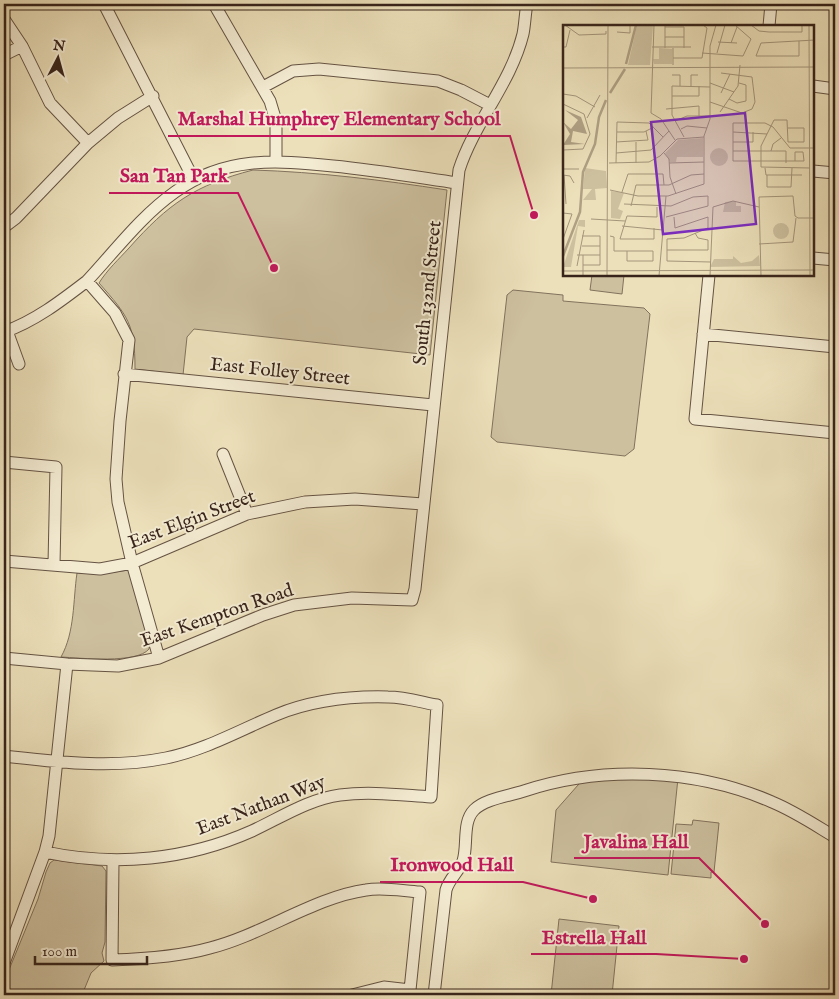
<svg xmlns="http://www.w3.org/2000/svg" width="839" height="999" viewBox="0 0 839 999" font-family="'IM FELL English',serif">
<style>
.green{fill:#cdc09f;stroke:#82725d}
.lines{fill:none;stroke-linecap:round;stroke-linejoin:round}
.minor-casing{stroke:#655343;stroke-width:13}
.minor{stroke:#f3ebd2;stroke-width:11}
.labels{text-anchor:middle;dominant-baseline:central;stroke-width:4;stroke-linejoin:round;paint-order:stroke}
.street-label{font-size:19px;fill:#38241b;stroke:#f3ebd2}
.inset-river{fill:none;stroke:#afa084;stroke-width:2.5}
.inset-road{fill:none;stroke:#a4957a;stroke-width:1}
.view{fill:#7b2cbf;fill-opacity:0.15;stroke:#7b2cbf;stroke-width:2.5}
.inset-edge{fill:none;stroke:#38241b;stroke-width:2.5}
.leader{fill:none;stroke:#c2185b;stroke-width:2}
.callout-dot{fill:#c2185b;stroke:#f3ebd2;stroke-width:2}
.callout-label{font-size:20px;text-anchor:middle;font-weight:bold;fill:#c2185b;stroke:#f3ebd2;stroke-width:4;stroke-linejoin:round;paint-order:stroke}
</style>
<rect width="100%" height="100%" fill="#ece0ba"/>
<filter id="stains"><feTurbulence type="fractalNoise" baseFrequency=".004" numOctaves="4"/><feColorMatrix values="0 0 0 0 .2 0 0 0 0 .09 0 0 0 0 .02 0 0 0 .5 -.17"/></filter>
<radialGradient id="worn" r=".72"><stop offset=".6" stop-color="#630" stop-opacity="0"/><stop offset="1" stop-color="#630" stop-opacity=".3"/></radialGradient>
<path class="green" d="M253 170C318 172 382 180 447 190L430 355 194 329 187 337 183 375 135 369C135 324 128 316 99 283 107 270 119 259 129 248 168 204 195 185 253 170Z
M592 275H624L622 294 590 290Z
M513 290 563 295V301L644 308 650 314 634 449 625 456 497 442 491 437 507 295Z
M129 570 150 643 149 649C137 664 80 658 61 657 75 632 73 600 77 573L100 574Z
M586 776 678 778 668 875 551 862 556 810Z
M693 820 719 823 714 872H711V878L671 874 676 824 692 825Z
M54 860 102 866 106 871 105 942 102 953 104 961 91 973 82 995H4V982L38 899 46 872 50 863Z
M559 919 619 926 612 995H551Z"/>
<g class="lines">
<defs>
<path id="minor" d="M104 4 194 180
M214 4 270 101 276 121V161
M4 19 22 46 50 103 88 143
M769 26 771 4
M4 55 22 46
M813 86 835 89
M263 87 293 71 319 69 438 81 461 90 490 105
M813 171 835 173
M4 227 16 218 88 143 118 118 153 96
M813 258 835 260
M709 275 695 419 835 433
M87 281 115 313 129 340 120 421 116 479 118 502 132 563 159 658
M7 331 19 364
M4 332C35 321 61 301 87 281 115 251 141 216 175 192 225 156 275 160 333 166 375 170 416 177 457 183
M703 334 835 347
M124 374 433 405
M223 454 247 514
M4 462 56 467 54 565
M4 561 100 569 132 563 247 514 305 502 355 499 423 504
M4 658 67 664 118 666 159 658 263 615 294 605 352 598 412 600 415 589 459 170C474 123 511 83 523 34 525 24 525 14 527 4
M4 756C58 762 112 769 166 758 205 750 240 730 276 715 310 701 351 696 388 697 404 697 421 702 437 705L431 797C400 795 370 791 340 795 309 799 280 818 252 831 187 860 115 867 45 852
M113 861 112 960C144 959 178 957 210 948 262 935 315 897 366 890 383 887 403 891 420 892L410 990 384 987 352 995
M4 963 45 852 49 836 67 664
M434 995 446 890C449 879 459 871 463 861 468 846 462 822 474 810 485 799 509 796 524 791 602 765 697 769 772 802 794 811 815 825 835 837"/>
</defs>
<use href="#minor" class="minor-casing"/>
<use href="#minor" class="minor"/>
</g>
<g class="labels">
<g class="street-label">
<text transform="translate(428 293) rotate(-84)">South 132nd Street</text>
<text transform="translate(280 372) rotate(6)">East Folley Street</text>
<text transform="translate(192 520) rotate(-21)">East Elgin Street</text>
<text transform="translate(217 616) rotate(-19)">East Kempton Road</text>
<text transform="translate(261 806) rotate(-21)">East Nathan Way</text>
</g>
</g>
<g transform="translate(563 25)">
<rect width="251" height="251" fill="#ece0ba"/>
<path d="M74 0H90L87 40H65ZM96 23 109 24V39H91L90 34H96ZM140 113V132H114L113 137H107L102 128 115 115ZM147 132a9 9 0 1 1 18 0a9 9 0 1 1-18 0ZM22 143 43 146 44 163 32 164 33 175H20L29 164H20ZM48 166 61 168 55 184 60 186 57 194 48 193ZM173 176V181H178V187H160L162 177ZM16 195H22V202L15 201 8 242H0ZM210 206a8 8 0 1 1 16 0a8 8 0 1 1-16 0ZM196 230 197 241 147 242 151 234H170V231L178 238 189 236Z" fill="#cdc09f"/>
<path d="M2 85 18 92 24 109 10 106 8 117 22 119 0 120 7 109 0 97 8 104 15 95Z" fill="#afa084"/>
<path class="inset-river" d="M63 39 73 0M47 68 62 44M0 231 17 187 20 147 32 119 36 92 43 75"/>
<path class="inset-road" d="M2 0 16 10 43 9V6M91 0 88 88 98 94 112 115M102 0V23M188 0 196 6 206 7H239V0M246 0 247 251M102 2H121V23M54 7 67 8V0M102 12H121M236 16V31H193L198 18 252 15M155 17 174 18M168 18 174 2M0 22H3L7 5M89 22H128M110 23V40M139 28 180 31 188 14 172 0M154 28 162 0M110 33H139L144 3 140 0M0 43 252 42M109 50H117V61M147 58 171 67M128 61V50H135M158 68 167 49M0 69 13 71 32 82M109 71H136V61M166 74 174 78 183 76V60L176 58M147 77 179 88 189 84 192 77 189 52 158 48M103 84 136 81V91M157 87 175 61 177 40M24 93 37 70M112 96 124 91H147M225 103H241V117H225L224 95H211L198 121V142L247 143M118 104 124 101 144 103M54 107H81L91 102M170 107 204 109M121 112 109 90V61L147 62M53 117 85 115 83 106M73 117V138M170 117H190V107M0 125 20 124 27 109 21 89 0 79M170 126H223V138M208 126 210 119 218 113M53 128 88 125 106 106M101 128 106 134 107 152 113 169M232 136V127H240L241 136H170V98H202L210 102 227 123H252M46 138 86 137 97 131 114 114 141 112M53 138 54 97 86 98 100 112M106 138 141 137M202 143 203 150H239M0 144H16M0 150 7 151 11 158M1 150 3 179M204 150V162H228L229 143M47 165 75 171H105L141 159V111L147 94V21L153 0M59 167 65 149H100L101 160M61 179 108 181 130 172 145 171V181L103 192M68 181 73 160H106L128 150 141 149M0 188 9 189 0 214M111 192 112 203 145 192V203L121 213 104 214V236L148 237M235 193H252M28 194 62 196M59 201 100 205M91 203V214H57L64 191 94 192V182M19 211H37M47 211 51 212V226H90V236H64V226M196 219 230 217 233 193M19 221H37M104 225H145V215L135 213 132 208M14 230H37M20 240H37V211M14 241 21 205M0 246 252 245M20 251V230M44 251 45 0M96 251 103 171M147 251 150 182 170 176 196 182M198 251 196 172 230 171 232 191 235 193"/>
<path class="view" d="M182 88 193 199 100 209 88 97Z"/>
<rect width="251" height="251" class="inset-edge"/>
</g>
<path class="leader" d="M534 215L510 136H168M274 268L238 193H109M765 924L699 858H574M593 899L523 882H380M744 959L656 954H531"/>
<g class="callout-dot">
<circle cx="534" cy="215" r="5"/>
<circle cx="274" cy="268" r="5"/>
<circle cx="765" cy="924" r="5"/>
<circle cx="593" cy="899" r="5"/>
<circle cx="744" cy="959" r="5"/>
</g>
<g class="callout-label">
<text x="339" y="125">Marshal Humphrey Elementary School</text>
<text x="174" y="182">San Tan Park</text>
<text x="636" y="848">Javalina Hall</text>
<text x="452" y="871">Ironwood Hall</text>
<text x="594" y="944">Estrella Hall</text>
</g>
<rect width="839" height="999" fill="none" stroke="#ece0ba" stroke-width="20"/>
<rect x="5" y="5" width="829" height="989" fill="none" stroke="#38241b" stroke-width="2.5"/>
<rect x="10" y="10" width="819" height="979" fill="none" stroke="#38241b"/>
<g transform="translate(58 58) rotate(6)" stroke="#f3ebd2" stroke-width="4" paint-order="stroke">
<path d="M0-4L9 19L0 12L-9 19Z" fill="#38241b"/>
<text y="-8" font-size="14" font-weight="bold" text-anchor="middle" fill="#38241b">N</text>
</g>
<path d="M35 956v8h112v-8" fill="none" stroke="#38241b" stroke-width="2.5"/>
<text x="42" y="956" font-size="15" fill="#38241b" stroke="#f3ebd2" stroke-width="4" paint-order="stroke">100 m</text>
<rect width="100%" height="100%" filter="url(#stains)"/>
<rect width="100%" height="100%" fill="url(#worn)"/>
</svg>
